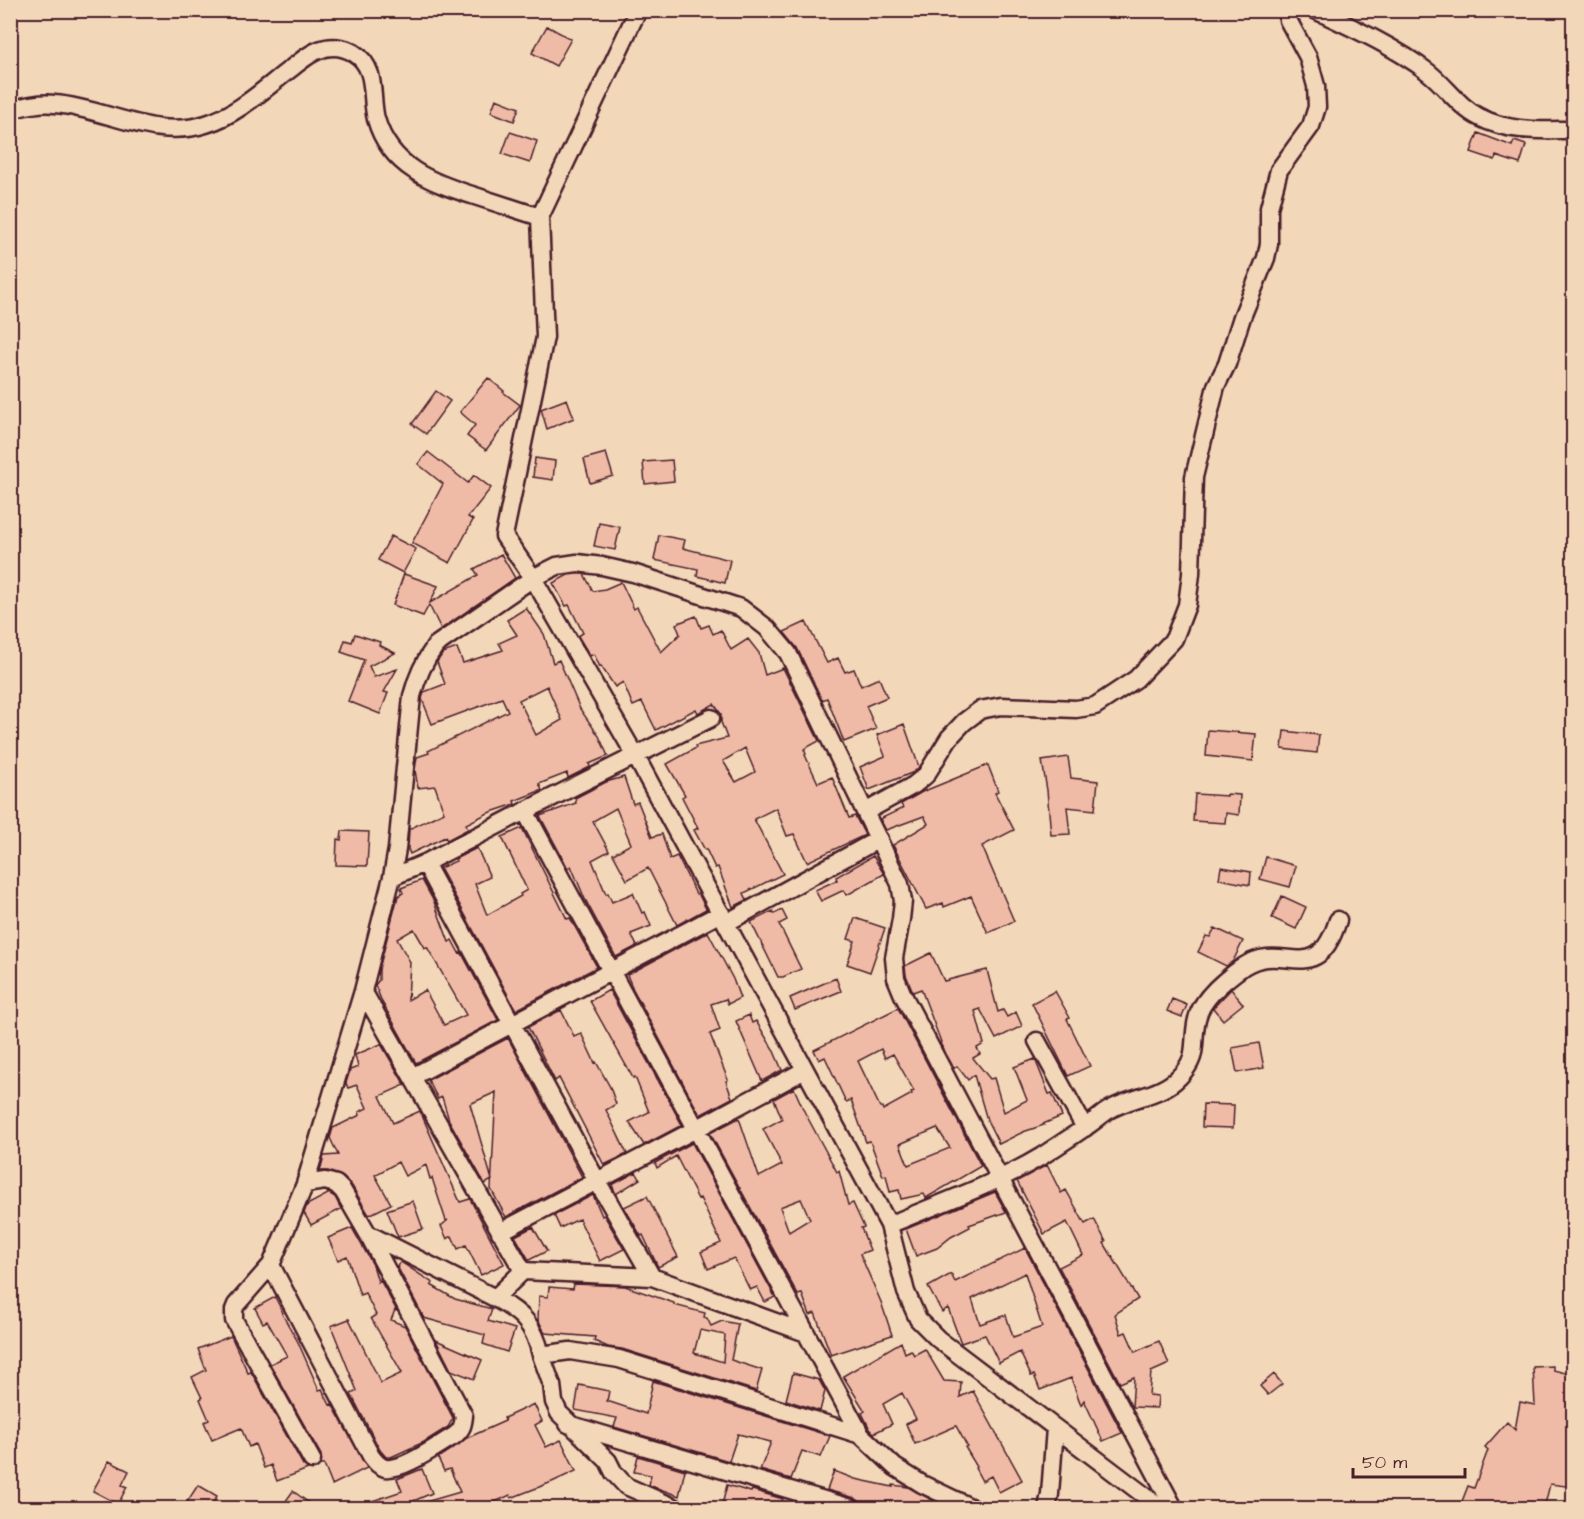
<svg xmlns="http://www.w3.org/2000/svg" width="1584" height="1519" viewBox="0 0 1584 1519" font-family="'Architects Daughter',sans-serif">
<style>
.building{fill:#f0bba6;stroke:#4a1f2b;stroke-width:1.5;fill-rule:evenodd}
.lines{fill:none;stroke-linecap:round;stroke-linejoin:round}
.street-casing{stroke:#4a1f2b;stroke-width:21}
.street{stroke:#f2d8b9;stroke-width:16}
</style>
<rect width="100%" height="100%" fill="#f2d8b9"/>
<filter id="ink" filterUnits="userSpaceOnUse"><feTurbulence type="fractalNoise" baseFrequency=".0167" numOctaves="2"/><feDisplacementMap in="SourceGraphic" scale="12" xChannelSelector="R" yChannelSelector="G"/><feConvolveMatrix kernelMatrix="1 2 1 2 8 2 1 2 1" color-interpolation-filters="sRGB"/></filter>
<g filter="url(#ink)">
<path class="building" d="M547 26 571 39 556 66 532 53Z
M496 99 519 108 514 121 491 112Z
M510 132 537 141 530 163 502 154Z
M1478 133 1512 146 1514 141 1526 145 1520 164 1496 156 1495 160 1471 152Z
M488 378 504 391 503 392 520 405 486 450 467 436 475 425 460 412Z
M436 391 450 401 426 434 412 424Z
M567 399 574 418 547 429 541 409Z
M428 452 468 483 474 475 491 488 468 517 473 520 450 563 412 543 443 484 418 464Z
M606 453 613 476 590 483 584 459Z
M535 458 555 461 553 480 533 477Z
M672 460 674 481 645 484 643 462Z
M599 523 620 527 615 550 594 546Z
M659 535 685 540 683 548 730 560 725 583 697 576 698 569 654 560Z
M391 536 416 549 403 573 378 560Z
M501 554 515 578 441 629 429 605 423 616 393 605 404 574 438 586 430 603 478 575 474 569Z
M577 574H584L593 591 605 589 621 582 634 609 637 607 661 652 680 634 676 624 696 616 701 628 709 625 713 634 721 630 731 650 748 639 759 653 765 675 783 668 819 741 804 749 806 754 805 755 818 783 832 777 849 818 855 816 865 835 807 862 794 834 787 836 776 808 754 819 783 874 744 893 747 900 733 907 718 867 715 868 706 849 705 850 694 830 698 828 682 797 685 795 667 764 696 748 695 746 727 738 721 722V714L714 704 698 713 696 709 656 730 642 702 633 706 623 682 615 687 601 666 600 667 594 654 590 656 578 636 583 633 569 605 566 606 553 583 568 575ZM745 748 755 772 736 782 723 761Z
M526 608 544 634 553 663 559 660 580 709 599 736 608 756 589 764 590 767 568 778 567 773 539 784 542 790 514 801 515 804 488 813 466 824 468 829 447 840 445 837 410 854 408 849 409 829 444 812 435 786 418 788 415 770 417 757 429 753 428 751 508 711 502 698 432 724 422 699 424 692 445 684 437 662 443 653 457 648 463 663 503 650 499 643 517 635 507 620ZM547 686 562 720 536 735 519 700Z
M806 622 827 663 838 658 845 672 854 669 861 686 879 678 887 697 866 706 876 729 844 742 827 698 822 700 797 648 784 632Z
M355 634 380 642 379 645 395 653 369 666 374 677 397 669 384 692 388 693 380 714 348 701 364 660 341 652 345 640 352 642Z
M904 724 919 767 914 772 869 790 860 767 885 756 877 735Z
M1208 730 1256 734 1253 761 1206 756Z
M1284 731 1319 735 1317 753 1282 749Z
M1068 757 1071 778 1098 781 1095 810 1067 807 1070 834 1051 835 1047 790 1042 761Z
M988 765 998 791 995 793 1014 830 982 846 1014 921 988 933 971 896 944 907 943 903 926 909 893 845 928 824 924 816 886 830 880 819 903 808 901 804 922 792Z
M624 777 633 804 638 802 652 837 662 834 670 859 677 856 696 894 698 893 706 909 677 925 648 868 627 880 613 854 631 844 616 808 593 821 609 851 592 860 606 894 608 893 612 902 633 893 642 913 645 912 651 926 631 934 637 946 616 957 585 899 571 866 568 868 540 816 576 803 575 798 606 782Z
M1195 794 1227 796V794L1240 795 1239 815 1226 813 1225 823 1193 821Z
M522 828 567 919 570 918 597 967 516 1010 440 868 456 861 455 859 477 848 490 877 475 884 487 915 521 896 520 894 527 890 502 837Z
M342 831 369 832 367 866 336 865 337 839 341 840Z
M873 856 884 874 847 895 844 890 821 901 815 890 837 880 836 877Z
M1266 857 1296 866 1290 887 1260 879Z
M1221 867 1251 872 1250 885 1219 879Z
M422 880 434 902 449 942 452 940 459 953 461 952 498 1020 416 1063 382 1002 375 985 379 980V969L398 896 403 893 401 888ZM414 929 425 948 427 947 466 1015 444 1025 425 990 408 1000 410 962 397 939Z
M1282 896 1306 907 1296 929 1272 918Z
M782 910 787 920 779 924 801 969 783 977H778L751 922 773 911 774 914Z
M855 918 885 928 870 972 847 964 855 941 848 939Z
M1215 928 1243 941 1233 961 1226 966 1198 952 1206 936 1210 937Z
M708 932 733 979 740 998 728 1004 726 999 711 1004 720 1030 710 1034 728 1080 726 1081 732 1098 700 1115 633 989 627 975Z
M931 953 944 981 987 970 998 1012 1003 1010 1007 1017 1016 1012 1022 1026 996 1039 980 1009 975 1011 984 1044 977 1048 980 1054 973 1058 990 1079 994 1078 1004 1112 1027 1100 1014 1067 1035 1059 1049 1094 1052 1093 1062 1116 1043 1124 1044 1125 1023 1132 999 1144 987 1120 974 1075 968 1080 957 1066 954 1068 940 1043 941 1042 921 989 913 992 906 975 905 966Z
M836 978 841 991 795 1010 790 998Z
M1231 989 1243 1004 1223 1020 1213 1008Z
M609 990 682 1125 644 1145 629 1122 649 1112 635 1077 633 1078 590 1001Z
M1055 991 1070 1018 1067 1019 1090 1066 1068 1076 1032 1003Z
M1172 999 1187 1005 1182 1017 1167 1011Z
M898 1008 981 1166 926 1198 924 1194 901 1199 899 1190 890 1192 886 1175 883 1176 870 1141 866 1142 851 1100 846 1102 825 1057 819 1060 814 1050ZM881 1049 885 1058 893 1054 914 1091 911 1092 912 1094 883 1110 882 1107H880L858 1061ZM937 1128 950 1148 908 1165 900 1144Z
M561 1010 574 1036 581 1033 595 1063 596 1062 610 1087 616 1104 606 1110 627 1154 604 1165 559 1078 555 1081 528 1027Z
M749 1015 752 1023 756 1021 773 1049 782 1070 762 1081 736 1021Z
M508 1038 582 1177 506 1217 491 1189 496 1092 470 1104 492 1180 485 1184 449 1120 442 1097 438 1099 428 1080Z
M1259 1043 1264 1068 1237 1073 1232 1048Z
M381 1044 405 1085 380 1096 393 1123 420 1111 460 1202 470 1199 504 1264 481 1275 466 1245 458 1249 452 1236 447 1239 441 1226 448 1220 446 1221 432 1178 430 1179 426 1165 405 1176 398 1162 375 1175 391 1204 369 1215 352 1186 343 1177 328 1171H320L324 1156 338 1155 330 1138 333 1128 360 1115 359 1112 367 1108 357 1085 348 1088 346 1083 350 1070 358 1067 355 1055Z
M794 1088 804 1111 837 1172 839 1171 848 1205 853 1203 864 1227 861 1228 870 1250 860 1254 881 1302 892 1335 831 1355 815 1313 810 1315 802 1294 798 1295 710 1133 739 1118 759 1177 782 1165 763 1129 782 1119 774 1099ZM801 1199 810 1219 789 1232 780 1207Z
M1203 1104 1234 1105 1233 1128 1202 1127Z
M692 1143 775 1297 765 1302 757 1287 750 1290 734 1258 708 1269 701 1252 721 1243 700 1198 698 1199 676 1156 657 1168 655 1163Z
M1047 1165 1061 1193 1066 1190 1085 1224 1094 1219 1106 1242 1104 1243 1138 1299 1115 1314 1121 1334 1126 1332 1135 1352 1159 1341 1169 1364 1151 1372 1149 1395 1158 1396 1157 1408 1132 1407 1134 1377 1120 1383 1059 1267 1083 1255 1067 1222 1044 1234 1017 1181Z
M636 1172 640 1179 616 1194 612 1185Z
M327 1192 335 1197 341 1209 311 1225 304 1213 307 1205 328 1194Z
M995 1192 1006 1212 969 1225 970 1227 951 1237 937 1248 916 1256 906 1229Z
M593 1195 602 1216 604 1215 624 1249 600 1261 579 1219 560 1228 554 1215Z
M647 1196 678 1257 658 1267 643 1235 641 1236 624 1207Z
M413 1201 423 1229 398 1237 387 1210Z
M533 1227 547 1251 529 1260 515 1236Z
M352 1228 373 1265 378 1282 380 1280 397 1311 395 1310 391 1320 405 1326 453 1418 448 1427 424 1442 391 1457H386L380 1450 351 1394 357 1391 331 1326 349 1319 381 1383 402 1373 371 1318 376 1315 365 1293 360 1295 347 1256 338 1260 328 1238Z
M1025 1248 1122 1433 1103 1441 1084 1400 1081 1405 1071 1378 1040 1390 1034 1375 1031 1376 1020 1352 999 1363 985 1335 961 1343 948 1308 942 1312 928 1287 951 1274 955 1282ZM1025 1273 1042 1327 1013 1337 1006 1315 980 1324 972 1299Z
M401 1262 433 1283 431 1285 455 1299 492 1309 488 1321 515 1329 507 1352 483 1344 485 1335 424 1318 397 1266Z
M574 1284 625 1286 674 1303V1305L705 1313 704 1317 707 1318 711 1326 722 1321 738 1324 731 1360 762 1370 756 1391 622 1349 608 1347 594 1341 595 1337 545 1333 538 1319 539 1296 548 1297 549 1287 573 1289ZM700 1330 725 1335 723 1362 694 1353Z
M275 1297 283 1313 282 1314 298 1342 319 1390 322 1389 330 1405 332 1404 367 1468 332 1485 324 1465H321V1455L270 1364 287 1356 267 1321 263 1323 255 1308Z
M231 1336 248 1373 251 1372 303 1465 308 1469 277 1481 271 1465 264 1468 255 1444 249 1447 241 1428 212 1440 204 1422 209 1420 200 1399 202 1398 192 1377 206 1370 198 1349Z
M436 1340 482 1360 474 1379 451 1370Z
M901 1342 905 1353 911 1350 914 1355 925 1349 944 1381 961 1382 960 1397 973 1391 1022 1480 999 1492 991 1476 982 1481 975 1468 977 1467 965 1447 967 1446 956 1426 915 1444 906 1424 916 1419 902 1393 883 1404 892 1424 874 1433 870 1429 862 1413 865 1411 843 1376Z
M1553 1366V1370L1574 1375 1570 1411H1573L1572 1428 1574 1429V1487L1550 1484 1544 1509H1459L1468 1486 1474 1488 1488 1450 1485 1447 1507 1422 1515 1430 1520 1402 1535 1405 1533 1367Z
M793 1373 819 1380 825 1391 820 1411 786 1400Z
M1274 1374 1282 1384 1268 1395 1260 1386Z
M653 1381 830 1436 821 1457 802 1451 791 1479 760 1470 771 1442 738 1434 729 1461 614 1427 617 1418 575 1410 579 1385 609 1391 607 1401 646 1414Z
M534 1404 542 1421 535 1425 546 1447 561 1440 576 1471 552 1482 511 1498 510 1495 480 1509H416L415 1505 460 1492 450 1469 444 1471 438 1458 467 1438 505 1421 504 1418Z
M638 1456 685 1470 679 1496 649 1485 651 1475 634 1472Z
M109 1461 129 1471 122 1485 127 1487 118 1504 93 1491Z
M422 1469 432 1493 395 1509H357V1506L402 1491 397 1479Z
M834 1471 855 1479 893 1487V1485L908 1487 949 1509H866L861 1507 859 1501 855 1498 827 1490Z
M198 1485 217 1496 210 1509H197L187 1502Z
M727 1485 751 1492 752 1490 783 1499 779 1509H721Z
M293 1491 317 1509H280Z"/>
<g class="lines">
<defs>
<path id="street" d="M638 10 540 217 545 337 504 536 533 578 635 755 889 1225 906 1292 918 1319 938 1339 1161 1508
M1315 10C1353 28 1395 47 1428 72 1446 86 1459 107 1479 117 1510 133 1541 130 1574 130
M10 110C25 106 40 102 55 104 106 108 154 141 206 124 239 114 266 87 293 67 301 61 310 53 319 50 331 45 344 47 354 53 378 68 370 96 376 119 390 168 433 183 475 196 497 203 519 210 540 217
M865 812 914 785 926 775 949 738 964 722 980 710 1001 706 1076 709 1095 706 1136 679 1174 639 1187 605 1191 574 1194 477 1216 386 1227 364 1242 317 1266 258 1269 244V208L1279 170 1311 126 1317 107 1316 86 1308 57 1288 20 1289 10
M392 877 425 863 525 811
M726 923 879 839
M363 991 523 1271
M1037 1041 1085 1128
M412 1077 721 913
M305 1184 363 991 392 877 397 849 412 696C417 676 424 661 436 645L533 578 557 566 577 563 602 566 633 573 741 608 767 628 788 653 900 884 903 901 901 919 894 958 896 978 903 995 1174 1508
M889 1225C940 1203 994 1185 1042 1156 1057 1146 1073 1136 1087 1126 1095 1121 1102 1114 1109 1110 1131 1097 1161 1096 1179 1077 1200 1056 1191 1044 1197 1019 1201 998 1227 978 1244 966 1285 940 1316 990 1338 920
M500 1232 696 1129 805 1070
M368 1234 464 1416C463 1425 462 1430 454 1436 438 1445 403 1471 385 1468 378 1466 375 1461 371 1456L271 1265 305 1184 325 1181 336 1184 343 1191 368 1234 495 1298 523 1271 652 1277 597 1181 425 863
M271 1265 236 1305 234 1310V1320L312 1460
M652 1277 806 1333
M495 1298C522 1313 534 1324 541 1355L570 1351 619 1359 861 1435 525 811 711 718
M541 1355 552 1385 554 1402 559 1413 608 1461 614 1473 626 1486 676 1508
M568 1424 851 1508
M861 1435 895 1467 922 1484 972 1508
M1047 1508 1050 1494 1055 1428"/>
</defs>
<use href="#street" class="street-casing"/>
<use href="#street" class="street"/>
</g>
</g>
<rect width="1584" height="1519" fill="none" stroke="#f2d8b9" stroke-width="36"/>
<rect x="18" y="18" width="1548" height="1483" fill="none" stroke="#4a1f2b" stroke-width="2" filter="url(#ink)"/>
<path d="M1353 1468v9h112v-9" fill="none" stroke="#4a1f2b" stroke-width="3"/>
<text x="1362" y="1468" font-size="18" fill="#4a1f2b" stroke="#f2d8b9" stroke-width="4.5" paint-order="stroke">50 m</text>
</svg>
